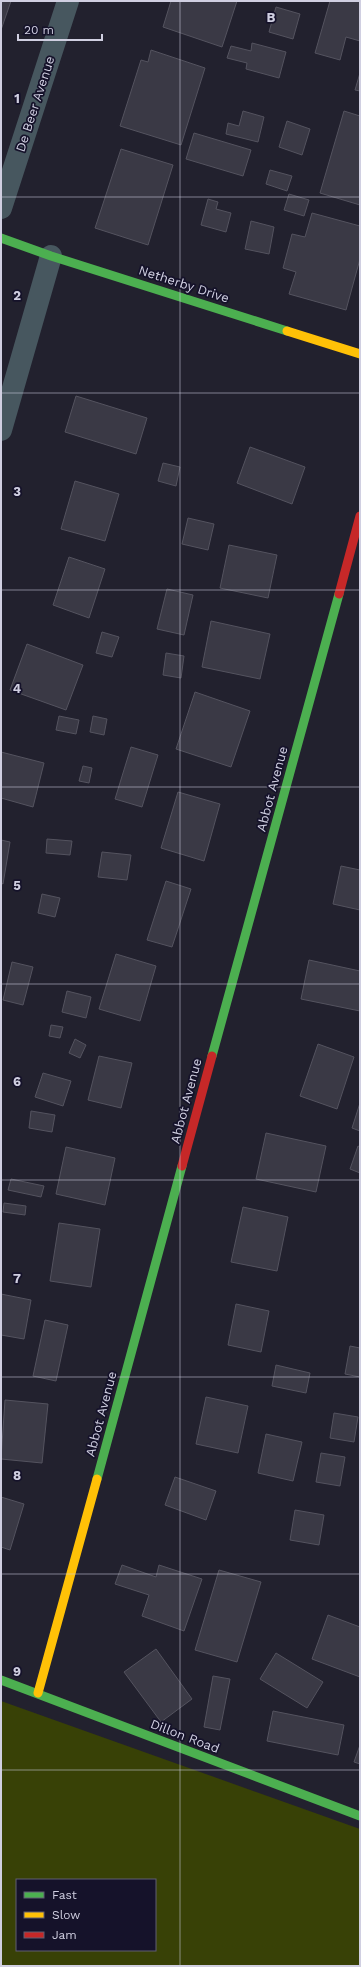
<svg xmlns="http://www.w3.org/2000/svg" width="361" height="1967" viewBox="0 0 361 1967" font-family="'Work Sans',sans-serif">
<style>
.green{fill:#384106;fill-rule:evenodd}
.building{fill:#3a3945;stroke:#54535f}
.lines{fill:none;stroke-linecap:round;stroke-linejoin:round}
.street{stroke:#47575f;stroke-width:22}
.fast{stroke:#4caf50;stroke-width:9}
.slow{stroke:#ffc107;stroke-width:9}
.jam{stroke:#c62828;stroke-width:9}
.grid{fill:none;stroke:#d0cfe1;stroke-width:1;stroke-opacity:0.55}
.labels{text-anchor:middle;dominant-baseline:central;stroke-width:3.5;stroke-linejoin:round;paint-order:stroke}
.street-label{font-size:13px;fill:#d0cfe1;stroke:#15122a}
.grid-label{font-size:13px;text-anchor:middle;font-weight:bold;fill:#d0cfe1;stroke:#15122a;stroke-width:3.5;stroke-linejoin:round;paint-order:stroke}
</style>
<rect width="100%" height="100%" fill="#22212e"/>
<path class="green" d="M1 1701 360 1829V1966H1ZM17 1880H155V1950H17Z"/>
<path class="building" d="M1 1H11L1 30Z
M171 1H237L222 47 163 27Z
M330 1H360V41L346 37 340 60 315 53Z
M276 7 300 14 293 39 269 32Z
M252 43 286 52 279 78 246 69 247 63 227 58 231 46 251 51Z
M151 50 205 68 181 145 120 126 141 60 148 62Z
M360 73V91L355 90Z
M243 111 264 117 258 142 226 134 228 123 239 126Z
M344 111 360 116V205L320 193Z
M287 121 310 129 302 155 279 147Z
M194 133 251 150 243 176 186 159Z
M121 149 173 165 148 245 95 228Z
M270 170 292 176 287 191 266 184Z
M289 194 309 200 304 216 284 210Z
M208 199 218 202 216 209 231 213 226 232 201 225Z
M312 213 360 226V259L346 310 289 294 296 272 283 268 292 234 305 237Z
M251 221 274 227 269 254 245 249Z
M76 396 147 418 136 454 65 432Z
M250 447 305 467 292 504 237 483Z
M163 463 180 467 176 486 158 481Z
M75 481 119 494 105 541 61 529Z
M188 518 214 524 208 550 182 544Z
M229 545 277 555 268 598 220 588Z
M69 557 105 569 89 618 53 605Z
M167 589 193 595 184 635 157 629Z
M211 621 270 634 260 679 202 667Z
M102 632 119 637 112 657 96 653Z
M27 644 83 665 66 710 10 690Z
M166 653 184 656 181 678 163 675Z
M195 692 250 711 231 767 176 749Z
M59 716 79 720 76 734 56 730Z
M93 716 107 719 104 735 90 732Z
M131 747 158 755 142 807 115 799Z
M1 752 44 763 33 807 1 798Z
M83 766 92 768 89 783 79 781Z
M178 792 220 804 204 861 161 848Z
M47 839 72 841 70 855 46 853Z
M1 840 10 842 3 884 1 883Z
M102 852 131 855 127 880 98 877Z
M341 866 360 870V910L333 904Z
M166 881 191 889 172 947 147 940Z
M42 894 60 898 55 917 38 913Z
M116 954 156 966 140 1021 99 1009Z
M309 960 360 971V1011L301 999Z
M12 962 33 967 23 1005 3 1000Z
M67 991 91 997 86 1018 62 1012Z
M51 1025 63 1027 60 1038 49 1036Z
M75 1039 86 1045 80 1058 69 1053Z
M318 1044 354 1057 337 1109 300 1096Z
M99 1056 132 1063 121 1108 88 1100Z
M43 1073 71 1081 63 1106 35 1097Z
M360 1103V1131L352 1128Z
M31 1111 55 1115 52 1132 29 1128Z
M266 1133 326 1146 316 1192 256 1179Z
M358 1146 360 1147V1173L350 1169Z
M66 1147 115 1158 105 1205 56 1194Z
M11 1179 44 1186 41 1197 8 1190Z
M4 1203 26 1206 25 1215 3 1212Z
M243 1207 288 1217 277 1271 231 1262Z
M59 1223 100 1229 91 1287 50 1281Z
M1 1294 31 1300 24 1339 1 1335Z
M236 1304 269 1311 261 1352 228 1345Z
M45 1320 68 1325 56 1381 33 1376Z
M350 1346 360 1348V1377L345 1374Z
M276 1365 310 1373 306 1393 272 1386Z
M206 1397 248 1406 238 1453 196 1444Z
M5 1400 48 1404 42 1463 1 1459Z
M334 1413 358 1417 354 1442 330 1438Z
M266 1434 302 1442 293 1481 258 1473Z
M321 1453 345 1457 340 1486 316 1482Z
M175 1477 216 1491 206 1520 165 1505Z
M1 1497 24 1504 10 1550 1 1547Z
M295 1510 324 1515 319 1545 290 1540Z
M122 1565 156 1577 159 1565 202 1579 184 1631 142 1616 149 1595 115 1584Z
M219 1570 261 1582 237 1662 195 1650Z
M328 1615 360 1627V1677L312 1659Z
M156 1649 192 1699 161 1722 124 1672Z
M276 1653 323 1682 307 1708 260 1679Z
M213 1676 230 1679 220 1730 204 1727Z
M273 1711 344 1725 338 1755 267 1741Z
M360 1745V1764L354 1762Z"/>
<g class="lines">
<path class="street" d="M1 208 68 1
M1 430 51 256"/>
<path class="fast" d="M1 238 51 256 287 331
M212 1056 339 594
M97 1479 182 1166
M1 1680 360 1816"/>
<path class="slow" d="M287 331 360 354
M38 1693 97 1479"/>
<path class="jam" d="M339 594 360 516
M182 1166 212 1056"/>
</g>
<path class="grid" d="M180 1V1966M1 197H360M1 393H360M1 590H360M1 787H360M1 984H360M1 1180H360M1 1377H360M1 1574H360M1 1770H360"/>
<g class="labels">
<g class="street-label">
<text transform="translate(35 104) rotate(-72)">De Beer Avenue</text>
<text transform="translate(184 284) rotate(18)">Netherby Drive</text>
<text transform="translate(272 789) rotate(-75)">Abbot Avenue</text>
<text transform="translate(186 1101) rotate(-75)">Abbot Avenue</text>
<text transform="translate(101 1414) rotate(-75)">Abbot Avenue</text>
<text transform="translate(185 1736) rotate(21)">Dillon Road</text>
</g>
</g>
<g class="grid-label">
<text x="271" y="22">B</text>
<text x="17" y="103">1</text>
<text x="17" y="300">2</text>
<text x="17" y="496">3</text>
<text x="17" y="693">4</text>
<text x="17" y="890">5</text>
<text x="17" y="1086">6</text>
<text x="17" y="1283">7</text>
<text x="17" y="1480">8</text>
<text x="17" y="1676">9</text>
</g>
<rect width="361" height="1967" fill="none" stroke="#d0cfe1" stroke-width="4"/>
<rect x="16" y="1879" width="140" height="72" fill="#15122a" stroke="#605e73"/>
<rect x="24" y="1892" width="20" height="6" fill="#4caf50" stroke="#605e73"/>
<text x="52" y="1899" font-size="12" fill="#d0cfe1">Fast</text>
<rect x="24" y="1912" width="20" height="6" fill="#ffc107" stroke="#605e73"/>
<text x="52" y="1919" font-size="12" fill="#d0cfe1">Slow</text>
<rect x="24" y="1932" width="20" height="6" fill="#c62828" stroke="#605e73"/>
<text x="52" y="1939" font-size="12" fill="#d0cfe1">Jam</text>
<path d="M18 34v6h84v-6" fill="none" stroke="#d0cfe1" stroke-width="2"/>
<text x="24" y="34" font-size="12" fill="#d0cfe1" stroke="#15122a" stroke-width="3" paint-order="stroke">20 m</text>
</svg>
